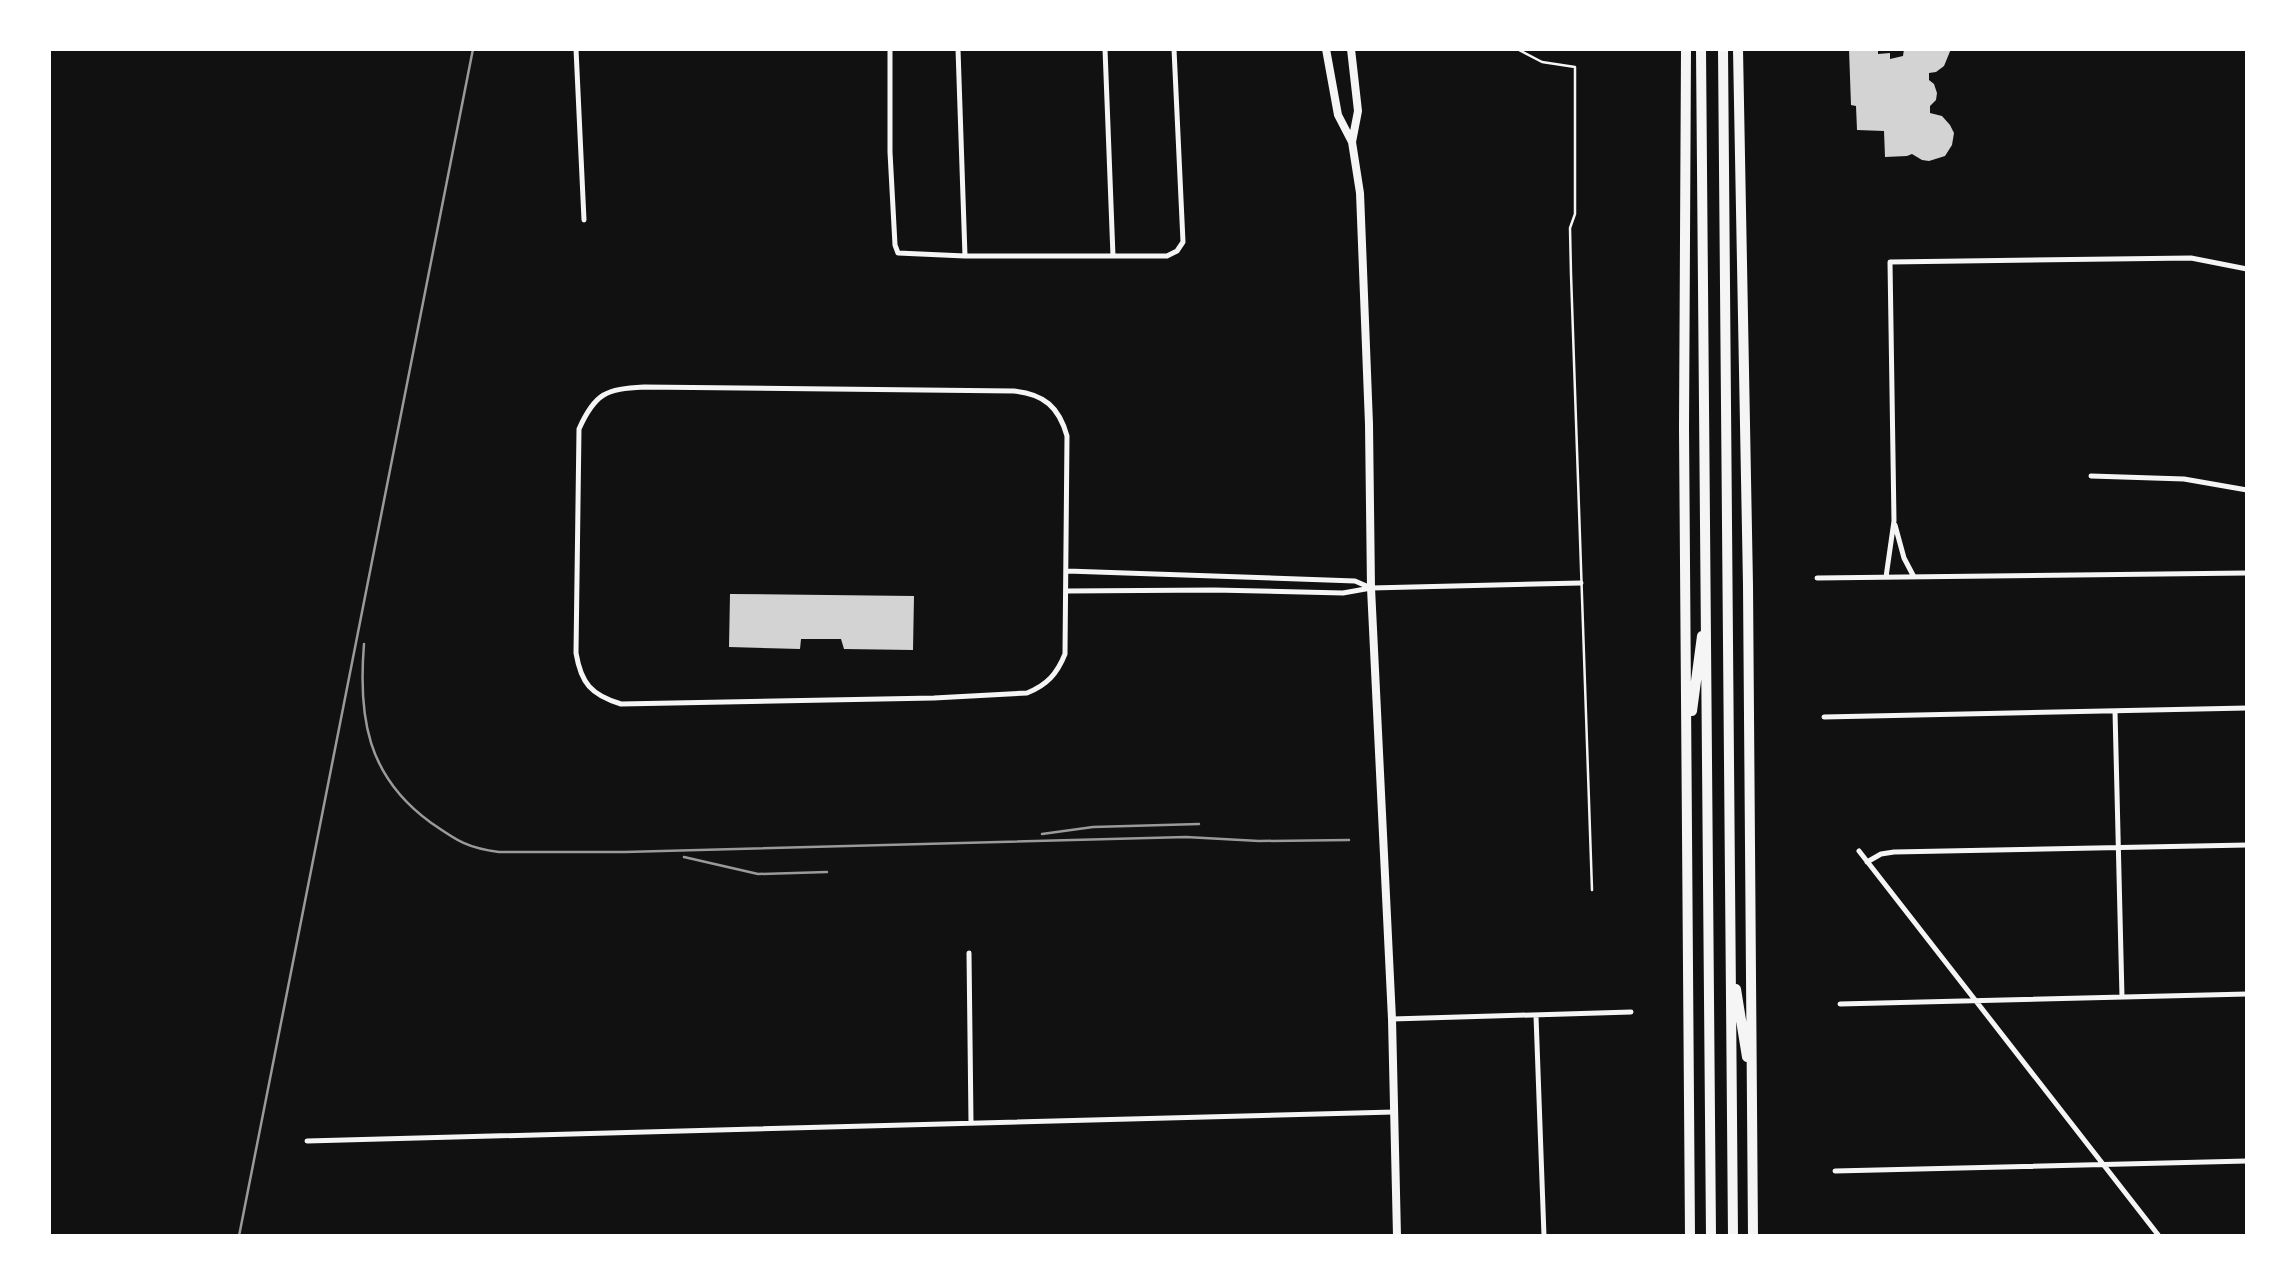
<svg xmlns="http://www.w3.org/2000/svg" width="2296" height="1285" viewBox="0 0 2296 1285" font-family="Manrope,sans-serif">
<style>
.building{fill:#d3d3d3}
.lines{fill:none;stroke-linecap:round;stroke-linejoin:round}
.service{stroke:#f5f5f5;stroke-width:2.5}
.minor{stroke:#f5f5f5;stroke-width:5}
.secondary{stroke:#f5f5f5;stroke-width:8}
.motorway{stroke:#f5f5f5;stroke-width:10}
.rail{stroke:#9a9a9a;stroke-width:2.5}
</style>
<rect width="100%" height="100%" fill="#111"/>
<path class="building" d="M1849 49H1878V54L1890 53V59L1903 56 1904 49H1951L1944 66 1936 72 1929 73V80L1934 84 1937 93 1936 100 1930 106V113L1942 116 1950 125 1954 133 1952 145 1945 156 1929 161 1922 160 1912 154 1907 156 1885 157 1884 131 1857 130 1856 106 1851 105Z
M730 594 914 596 913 650 844 649 841 639H801L800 649 729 647Z"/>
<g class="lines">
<path class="service" d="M1517 49 1542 62 1575 67V214L1570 228 1571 274 1592 890"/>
<path class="minor" d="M576 49 584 220
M890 49V152L895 245 898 253 965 256H1167L1177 251 1183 242 1174 49
M958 49 965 256
M1105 49 1113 256
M644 387 1014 391C1044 394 1059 407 1067 436L1065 654C1057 674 1047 685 1027 693L934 698 621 704C591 695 581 683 576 653L579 429C595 393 606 389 644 387Z
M2091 476 2184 479 2247 490
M1895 525 1904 558 1914 577
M1067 571 1355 581 1371 588
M1886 577 1894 521 1890 262 2191 258 2247 269
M1817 578 2247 573
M1067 591 1214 590 1343 593 1371 588 1581 583
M2115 711 2122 997
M1824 717 2247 708
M1859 851 2159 1236
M1867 862 1881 854 1894 852 2247 845
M969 953 971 1122
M1840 1004 2247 994
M1536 1016 1544 1236
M1392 1019 1631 1012
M307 1141 1394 1112
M1835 1171 2247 1161"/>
<path class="secondary" d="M1326 49 1338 115 1352 142
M1351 49 1358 111 1352 142 1360 193 1362 244 1369 424 1371 588 1392 1019 1397 1236"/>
<path class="motorway" d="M1686 49 1684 428 1690 1236
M1701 49 1711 1236
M1723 49 1733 1236
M1738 49 1748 585 1753 1236
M1692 711 1702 636
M1736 989 1747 1057"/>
<path class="rail" d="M364 644C358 717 367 776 430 822 456 840 466 848 499 852H625L1186 837 1259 841 1349 840
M1042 834 1093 827 1199 824
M684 857 758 874 827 872
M239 1236 473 49"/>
</g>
<rect width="2296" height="1285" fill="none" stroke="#ffffff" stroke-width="102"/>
</svg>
